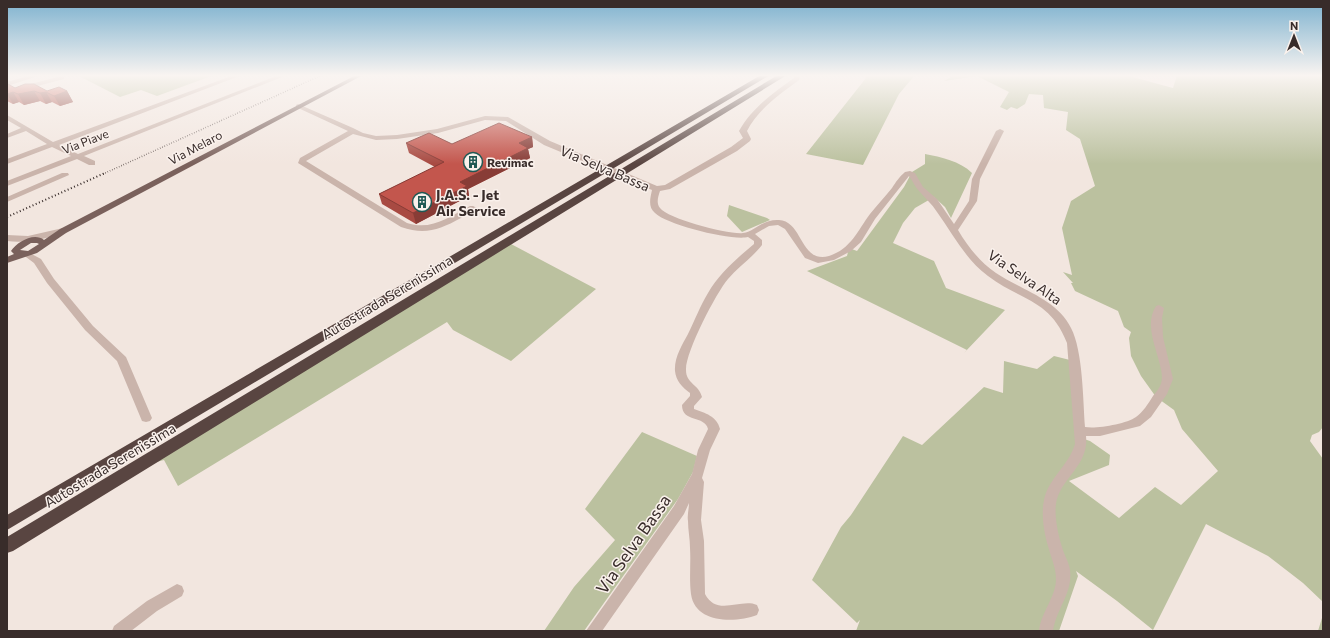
<svg xmlns="http://www.w3.org/2000/svg" width="1330" height="638" viewBox="0 0 1330 638" font-family="Commissioner,sans-serif">
<style>
.green{fill:#bbc19f}
.lines{fill:none;stroke-linecap:round;stroke-linejoin:round}
.minor{fill:#cab4ab;fill-rule:evenodd}
.major{fill:#7a615c;fill-rule:evenodd}
.highway{fill:#594541;fill-rule:evenodd}
.rail-far1{stroke:#382c2a;stroke-width:1.5;stroke-dasharray:0.5 2;stroke-linecap:butt}
.rail{stroke:#382c2a;stroke-width:2;stroke-dasharray:1 2.5;stroke-linecap:butt}
.wall{fill:#a84a42}
.shaded-wall{fill:#883c36}
.building{fill:#c3564d;stroke:#883c36}
.labels{text-anchor:middle;dominant-baseline:central;stroke-width:3;stroke-linejoin:round;paint-order:stroke}
.far-street-label{font-size:12px;fill:#382c2a;stroke:#faf1ec}
.far-poi-label{font-size:12px;font-weight:bold;fill:#382c2a;stroke:#faf1ec;text-anchor:start}
.street-label{font-size:14px;fill:#382c2a;stroke:#faf1ec}
.poi-label{font-size:14px;font-weight:bold;fill:#382c2a;stroke:#faf1ec;text-anchor:start}
.near-street-label{font-size:17px;fill:#382c2a;stroke:#faf1ec}
</style>
<rect width="100%" height="100%" fill="#f2e6df"/>
<path class="green" d="M77 75H214L157 96 141 90 120 97Z
M865 75H915L899 94 863 165 806 154 866 78Z
M955 75H1125L1173 88 1177 75H1323V427L1319 432 1312 435 1310 441 1323 459V631H1318L1322 618 1323 602 1303 583 1268 556 1206 524 1153 630 1117 601 1076 571 1078 576 1059 631H856L860 620 857 623 812 580 841 527 851 515 903 436 922 445 984 387 1003 393 1004 361 1037 369 1054 356 1074 361 1081 438 1090 441 1110 455 1109 465 1069 481 1119 518 1155 487 1181 505 1218 471 1182 429 1174 410 1156 397 1141 376 1131 356 1129 338 1131 332 1124 327 1118 311 1075 291 1071 283H1073L1063 272 1072 275 1062 228 1071 201 1095 186 1080 139 1066 130 1068 112 1044 108 1043 95 1029 94 1025 104 1017 109 1011 107 1007 110 1000 107 1009 92 977 76 944 81Z
M925 154C941 157 960 161 972 173L951 218 945 207 934 197 915 208 903 223 893 243 934 261 946 288 1005 310 964 353 967 350 807 271 847 256 849 248 857 251 904 187 912 172 925 164Z
M729 205 767 218 770 220 742 232 727 216Z
M511 244 596 289 511 361 453 330 447 322 178 486 164 460 149 464Z
M642 432 697 456 693 472 678 499 584 631H544L574 587 615 540 585 509Z"/>
<g class="lines">
<path class="minor" d="M32 75H41L7 86V82Z
M234 75H242L59 145 78 154 279 75H287L84 156 95 161V165H89L77 159 7 186V181L71 156 52 147 7 164V159L47 144 26 131 7 138V134L21 128 7 120V115L53 142Z
M794 75H800L799 80C780 94 758 109 747 131L751 139 750 141 737 151 670 189 660 191C658 197 656 203 660 208 668 219 730 235 743 233 756 231 762 219 779 220 803 221 800 264 829 256 851 249 858 230 870 214 877 205 885 197 892 188 896 182 899 177 905 172L910 171 915 173 923 187 937 199 954 224 969 201 972 179 996 131 1000 129 1004 131 980 179 977 201 958 230C968 247 980 262 996 273 1021 290 1057 299 1071 328 1083 351 1083 400 1085 427 1097 429 1126 424 1136 417 1143 412 1148 404 1153 396 1158 390 1162 385 1162 377 1161 355 1142 328 1156 306L1159 305 1164 308 1162 318 1163 337 1173 379 1167 394 1151 417 1140 426 1100 436H1086C1089 464 1064 476 1057 499 1053 512 1058 534 1062 547 1064 555 1069 562 1070 570 1073 593 1056 609 1053 631H1039C1041 612 1056 597 1056 579 1056 567 1051 558 1048 546 1044 533 1041 514 1044 500 1048 479 1069 465 1075 444L1067 343C1050 299 1021 301 988 276 965 259 953 234 937 212 932 204 925 198 919 191 915 187 913 181 909 176L875 219 861 242 851 251 834 260 818 263 805 258 785 229 778 225 769 226 755 234 762 240V245C753 257 738 267 728 279 716 293 685 353 686 370 686 384 699 384 702 397L694 406V409C705 413 717 416 720 429L710 450 702 478 704 482 701 520 704 541 705 594C717 617 740 598 757 605L759 610 757 615C736 623 695 624 691 594 689 579 691 563 690 548 690 539 688 530 688 521 687 515 689 509 689 503L684 514 602 631H586L674 506 692 474 698 450 708 429C705 415 682 423 682 405L690 396V393C682 387 676 381 675 371 674 358 682 345 688 334 695 320 700 306 708 293 719 274 737 258 754 244V241L748 237C732 241 667 225 655 213 648 207 650 199 652 190L544 145 506 121 485 120 438 133 397 139 376 140 353 134 306 161 407 223C431 231 449 217 470 206H473L477 208C473 212 466 215 461 218 439 230 425 235 401 227L298 163 300 158 348 131 296 107V105L298 104 353 128 363 133 376 136 397 135 437 129 485 116 508 117 550 141 657 186 665 185 731 147 743 138 739 131C752 108 773 93 794 78Z
M62 76 64 77V79L7 94V90Z
M62 173H68L69 175 7 202V197Z
M63 228 67 231 66 233C46 238 27 244 7 241V235L28 236Z
M26 251 41 259 54 279 93 326 126 357 152 418 150 421 146 422 142 421 117 361 85 330 47 283 34 263 22 254Z
M177 584 182 586 184 591 182 596 157 611 131 631H112L114 626 147 601Z"/>
<path class="major" d="M356 75H363L66 233 37 253 7 263V257L14 254 11 251C17 242 34 232 44 240L60 229ZM31 243H37L39 244 28 251 20 250Z"/>
<path class="highway" d="M761 75H770L7 530V515Z
M778 75H787L13 551 7 553V537Z"/>
<path class="rail-far1" d="M103 174 322 75"/>
<path class="rail" d="M7 217 105 173"/>
</g>
<path class="wall" d="M7 85 15 88 47 91H67L73 102 60 106 52 102 46 104 40 101 24 105 19 102 13 104 7 101Z
M532 137 533 147 528 149 530 158 468 189 469 196 416 224 382 204 379 194 435 167 409 153 406 143 452 144Z"/>
<path class="shaded-wall" d="M34 91 40 101 24 105 18 94Z
M67 91 73 102 60 106 54 96Z
M13 92 19 102 13 104 7 94Z
M46 92 52 102 46 104 40 93Z
M532 137 533 147 528 149 530 158 468 189 469 196 416 224 413 213 460 182 519 143Z"/>
<path class="building" d="M8 84 15 88 25 84H34L47 91 59 87 67 91 54 96 46 92 40 93 34 91 18 94 13 92 7 94V85Z
M499 123 532 137 519 143 528 148 460 182 467 186 413 213 379 194 444 162 406 143 429 133 452 144Z"/>
<linearGradient id="sky" x2="0" y2="1"><stop stop-color="#7eb2cf"/><stop offset="0.46" stop-color="#f9f4f1"/><stop offset="1" stop-color="#f9f4f1" stop-opacity="0"/></linearGradient>
<rect width="1330" height="164" fill="url(#sky)"/>
<defs>
<symbol id="building-ring" viewBox="-11 -11 22 22"><circle r="9.5" fill="#faf1ec" stroke="#205954" stroke-width="1.5"/><path d="M-4-6H4V6H1V3H-1V6H-4ZM-2.5-4.3h1.7v1.8h-1.7ZM.8-4.3h1.7v1.8H.8ZM-2.5-1h1.7V.8h-1.7ZM.8-1h1.7V.8H.8Z" fill="#205954"/></symbol>
</defs>
<g fill-rule="evenodd">
<use href="#building-ring" x="462" y="151" width="22" height="22"/>
<use href="#building-ring" x="411" y="191" width="22" height="22"/>
</g>
<g class="labels">
<g class="far-street-label">
<text transform="translate(85 141) rotate(-21)">Via Piave</text>
<text transform="translate(195 147) rotate(-28)">Via Melaro</text>
</g>
<g class="far-poi-label">
<text x="487" y="162">Revimac</text>
</g>
<g class="street-label">
<text transform="translate(605 168) rotate(23)">Via Selva Bassa</text>
<text transform="translate(1025 277) rotate(34)">Via Selva Alta</text>
<text transform="translate(387 297) rotate(-31)">Autostrada Serenissima</text>
<text transform="translate(110 465) rotate(-31)">Autostrada Serenissima</text>
</g>
<g class="poi-label">
<text x="436" y="194">J.A.S. - Jet<tspan x="436" dy="16">Air Service</tspan></text>
</g>
<g class="near-street-label">
<text transform="translate(633 544) rotate(-55)">Via Selva Bassa</text>
</g>
</g>
<rect width="1330" height="638" fill="none" stroke="#382c2a" stroke-width="16"/>
<g transform="translate(1294 36)" stroke="#faf1ec" stroke-width="3" paint-order="stroke">
<path d="M0-3L7 15L0 10L-7 15Z" fill="#382c2a"/>
<text y="-6" font-size="11" font-weight="bold" text-anchor="middle" fill="#382c2a">N</text>
</g>
</svg>
